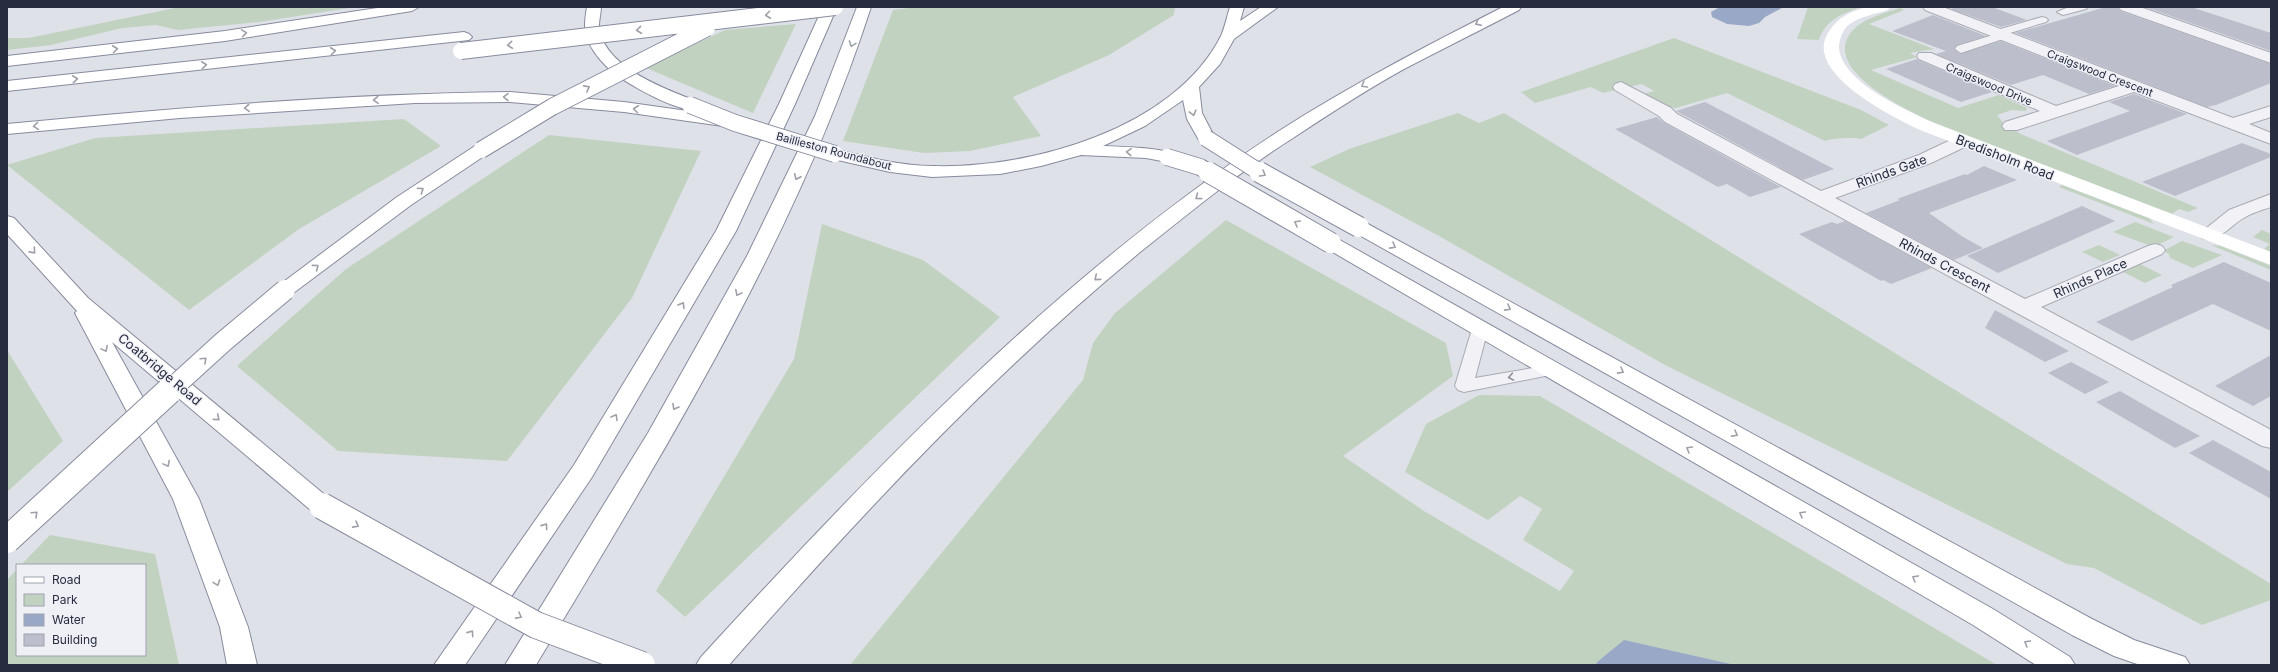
<svg xmlns="http://www.w3.org/2000/svg" width="2278" height="672" viewBox="0 0 2278 672" font-family="Inter,sans-serif">
<style>
.green{fill:#c1d2c0}
.water{fill:#9aa8c8}
.building{fill:#bcbfcb}
.lines{fill:none;stroke-linecap:round;stroke-linejoin:round}
.lane-casing{stroke:#a8abb5;stroke-width:2}
.street-casing{stroke:#a8abb5;stroke-width:2}
.highway-casing{stroke:#878b9e;stroke-width:2}
.lane{fill:#f2f2f6;fill-rule:evenodd}
.street{fill:#f2f2f6;fill-rule:evenodd}
.secondary{fill:#fff;fill-rule:evenodd}
.highway{fill:#fff;fill-rule:evenodd}
.highway-bridge-far2-casing{stroke:#878b9e;stroke-width:18;stroke-linecap:butt}
.highway-bridge-far1-casing{stroke:#878b9e;stroke-width:22;stroke-linecap:butt}
.highway-bridge-casing{stroke:#878b9e;stroke-width:28;stroke-linecap:butt}
.highway-bridge-far2{stroke:#fff;stroke-width:16}
.highway-bridge-far1{stroke:#fff;stroke-width:20}
.highway-bridge{stroke:#fff;stroke-width:26}
.oneway{stroke:#9ea0a9}
.oneway2{stroke:#8d8f9a}
.labels{text-anchor:middle;dominant-baseline:central;stroke-width:3;stroke-linejoin:round;paint-order:stroke}
.far-street-label{font-size:11px;fill:#282c3f;stroke:#eef0f6}
.street-label{font-size:13px;fill:#282c3f;stroke:#eef0f6}
</style>
<rect width="100%" height="100%" fill="#dfe1e8"/>
<path class="green" d="M180 7H356L259 22 178 30 156 25 122 28 51 45 7 50V38H29Z
M918 7H1175L1174 15 1109 55 1013 97 1041 136 970 151 924 153 843 141 893 10Z
M1808 7H1861C1842 14 1825 20 1819 40L1797 39Z
M1900 8 1904 10 1869 24 1934 49 1910 53 1917 57 1871 70 1958 108 1999 95 2027 108 2026 111 2012 110 1997 115 2005 125 2023 135 2198 208 2188 212 2179 209 2172 214C2131 198 2089 183 2048 167 2016 155 1801 88 1853 30 1864 18 1885 13 1900 8Z
M796 24 753 113 646 68 725 30Z
M1674 38 1861 110 1889 125 1861 139C1855 137 1832 138 1825 141L1727 93 1676 108 1668 107 1643 94 1654 91 1642 84 1603 93 1591 87 1535 103 1521 92Z
M1458 113 1479 123 1504 113 2271 584V600L2202 625 2094 568 2067 564 1665 365 1439 236 1310 167 1349 149Z
M404 119 441 146 299 229 189 310 7 165 95 138Z
M549 135 701 151 632 298 507 461 338 451 237 366 346 269Z
M2062 185 2149 218 2154 224 2059 187Z
M1226 220 1446 343 1453 376 1343 456 1424 511 1560 591 1574 571 1523 540 1542 509 1520 496 1488 520 1405 472 1426 424 1479 395 1540 396 1997 665H850L1083 380 1093 343 1115 313Z
M2135 222 2174 237 2154 247 2113 232Z
M822 224 923 260 1000 317 685 617 656 591 794 359Z
M2262 230 2271 234V252L2264 249 2270 244 2253 237Z
M2182 241 2222 255 2193 268 2170 258 2169 254 2163 251Z
M2099 245 2120 255 2103 262 2082 252Z
M2211 245 2221 246 2271 266V270Z
M2140 264 2162 275 2145 283 2123 272Z
M7 350 63 441 7 492Z
M50 535 155 554 179 665H7V580L17 569V655H145V565H21Z"/>
<path class="water" d="M1720 7H1782V8L1765 17 1759 23 1749 26 1727 24 1712 17 1711 12Z
M1624 640 1735 665H1599L1596 663Z"/>
<path class="building" d="M1956 7H1992L2027 20 2001 27 1951 9Z
M2106 7H2118L2120 11 2271 64V83L2216 105 2207 107 2015 33Z
M2145 7H2191L2271 33V51Z
M1933 15 1986 36 1957 45 1954 49 1960 54 2001 41 2115 86 2089 94 2043 75 2011 85 1936 54 1946 51 1892 31Z
M1917 59 1918 60 1992 92 1961 102 1886 69Z
M2134 94 2187 114 2077 155 2047 141 2130 111 2109 102Z
M1705 102 1834 169 1803 180 1676 111Z
M1657 117 1664 123 1781 187 1750 197 1727 184 1718 187 1615 129Z
M2242 143 2271 154V157L2175 196 2142 182Z
M1984 166 2017 180 1929 213 1963 237 1983 248 1954 260 1866 213 1900 200 1897 199 1965 174 1967 175Z
M2082 206 2115 221 1998 273 1967 256Z
M1845 221 1932 268 1891 284 1883 280 1881 281 1799 234 1832 222 1837 224Z
M2224 262 2271 283V331L2213 304 2132 341 2096 322 2173 287 2171 285Z
M1995 310 2069 351 2045 362 1985 328Z
M2271 355V396L2253 406 2215 386Z
M2071 362 2109 382 2085 394 2048 373Z
M2120 391 2153 410 2200 436 2175 448 2096 402Z
M2213 440 2271 472V499L2189 453Z"/>
<g class="lines">
<defs>
<path id="lane" d="M2069 7H2088L2086 9 2063 15 2057 12Z
M2042 17 2046 18 2048 20 2046 22 2010 33 2009 37 1961 53 1955 49 1957 46 1993 35 1994 31Z
M1480 324 1486 325 1488 329 1475 378 1550 365 1556 366 1559 370 1556 374 1550 375 1464 392 1458 390 1455 386 1472 329 1474 325Z"/>
<path id="street" d="M1923 7H1943L2233 118 2271 106V117L2249 124 2271 133V144L2134 92 2017 130H2005L2002 126 2005 122 2040 111 1919 59 1917 56 1919 53H1931L2056 106 2119 86 1925 10Z
M2119 7H2140L2271 53V63L2121 10Z
M1621 82 1671 108 1677 114 1821 191 1919 155 1957 137H1969L1972 141 1969 145 1931 163 1835 198 2025 299 2148 246 2155 244 2162 246 2165 250 2162 254 2041 307 2271 430V448L2262 446 1665 122 1659 116 1615 90 1613 87 1615 84Z
M2271 194V207C2262 210 2251 213 2242 219 2229 227 2219 242 2202 238L2199 234 2229 210Z"/>
<path id="highway" d="M384 7H419L412 11 225 41 7 66V56L225 31Z
M587 7H601C601 13 599 19 599 25 601 66 665 89 696 101L698 105 696 109C678 113 630 85 615 74 605 66 595 55 589 43 583 31 585 19 587 7Z
M823 7H837L795 104 736 231 592 477 465 665H434L574 465 716 231 779 104Z
M857 7H871C796 240 661 456 536 665H505L648 433 747 256 815 116Z
M1230 7H1244L1240 21 1261 7H1278L1234 39 1220 64 1199 87 1202 113 1215 138 1212 142H1200L1187 119 1183 100 1145 126 1103 146C1127 147 1150 147 1173 153L1176 157 1173 161 1167 162 1146 158 1081 155 1041 166 1000 174 932 177 890 172 829 158 826 154 829 150 835 149C867 157 900 166 933 166 1030 169 1174 129 1221 36 1225 27 1227 16 1230 7Z
M1503 7H1521L1519 10C1481 30 1442 49 1404 69 1366 90 1329 114 1293 138 1239 172 1189 213 1139 253 989 377 857 519 729 665H696L701 657C877 465 1060 274 1279 131 1351 85 1426 46 1503 7Z
M464 32 469 34 472 37 469 40 7 91V81Z
M510 92 624 102 730 117 736 118 739 122 736 126 730 127 624 112 510 102 415 103 180 118 7 134V124C174 108 342 94 510 92Z
M481 145 487 146 490 150 487 154 411 205 292 294 285 296 278 294 275 290 278 286 397 197 475 146Z
M7 216 14 218 88 298 331 500 335 506 331 512 322 515 313 512 112 342 199 499 248 627 257 665H227L220 627 173 499 75 313 77 311 7 234Z
M1359 221 1366 223 2092 619 2134 640 2185 657 2190 665H2140L2114 656 2072 635 1352 231 1349 227 1352 223Z
M1331 237 1338 239 1993 609 2070 657 2075 665H2036L1973 625 1324 247 1321 243 1324 239Z"/>
</defs>
<use href="#lane" class="lane-casing"/>
<use href="#street" class="street-casing"/>
<use href="#highway" class="highway-casing"/>
<use href="#lane" class="lane"/>
<use href="#street" class="street"/>
<path class="secondary" d="M1867 7H1890L1888 10C1876 14 1861 16 1850 24 1843 29 1839 39 1839 48 1842 82 1904 109 1932 122L2271 252V265L1920 130C1893 117 1803 73 1828 33 1838 17 1849 12 1867 7Z"/>
<use href="#highway" class="highway"/>
<defs>
<path id="highway-bridge-far2" d="M461 51 835 7
M690 105 735 123 835 154
M1206 138 1261 173
M481 150 552 107 707 28
M1167 157 1200 167 1210 173"/>
<path id="highway-bridge-far1" d="M1208 172 1331 243
M1259 172 1359 227
M168 392 223 342 285 290"/>
<path id="highway-bridge" d="M322 506 536 625 642 665
M7 540 169 391"/>
</defs>
<use href="#highway-bridge-far2" class="highway-bridge-far2-casing"/>
<use href="#highway-bridge-far1" class="highway-bridge-far1-casing"/>
<use href="#highway-bridge" class="highway-bridge-casing"/>
<use href="#highway-bridge-far2" class="highway-bridge-far2"/>
<use href="#highway-bridge-far1" class="highway-bridge-far1"/>
<use href="#highway-bridge" class="highway-bridge"/>
</g>
<defs><path id="oneway-chevron" d="M-2-3.5L2.5 0L-2 3.5" fill="none" stroke-width="1.6" stroke-linecap="round" stroke-linejoin="round"/></defs>
<g class="oneway">
<use href="#oneway-chevron" transform="translate(768 15) rotate(173)"/>
<use href="#oneway-chevron" transform="translate(1478 23) rotate(154)"/>
<use href="#oneway-chevron" transform="translate(639 30) rotate(174)"/>
<use href="#oneway-chevron" transform="translate(244 33) rotate(-9)"/>
<use href="#oneway-chevron" transform="translate(852 44) rotate(110)"/>
<use href="#oneway-chevron" transform="translate(510 45) rotate(174)"/>
<use href="#oneway-chevron" transform="translate(115 49) rotate(-7)"/>
<use href="#oneway-chevron" transform="translate(333 51) rotate(-6)"/>
<use href="#oneway-chevron" transform="translate(204 65) rotate(-6)"/>
<use href="#oneway-chevron" transform="translate(75 79) rotate(-6)"/>
<use href="#oneway-chevron" transform="translate(1364 85) rotate(150)"/>
<use href="#oneway-chevron" transform="translate(587 88) rotate(-28)"/>
<use href="#oneway-chevron" transform="translate(506 97) rotate(-179)"/>
<use href="#oneway-chevron" transform="translate(376 100) rotate(177)"/>
<use href="#oneway-chevron" transform="translate(247 108) rotate(176)"/>
<use href="#oneway-chevron" transform="translate(636 109) rotate(-173)"/>
<use href="#oneway-chevron" transform="translate(1193 113) rotate(75)"/>
<use href="#oneway-chevron" transform="translate(36 126) rotate(175)"/>
<use href="#oneway-chevron" transform="translate(1129 152) rotate(-176)"/>
<use href="#oneway-chevron" transform="translate(1263 174) rotate(30)"/>
<use href="#oneway-chevron" transform="translate(797 177) rotate(115)"/>
<use href="#oneway-chevron" transform="translate(421 190) rotate(-34)"/>
<use href="#oneway-chevron" transform="translate(1198 197) rotate(143)"/>
<use href="#oneway-chevron" transform="translate(1297 223) rotate(-150)"/>
<use href="#oneway-chevron" transform="translate(1393 246) rotate(29)"/>
<use href="#oneway-chevron" transform="translate(33 251) rotate(48)"/>
<use href="#oneway-chevron" transform="translate(316 267) rotate(-37)"/>
<use href="#oneway-chevron" transform="translate(1097 278) rotate(140)"/>
<use href="#oneway-chevron" transform="translate(738 293) rotate(118)"/>
<use href="#oneway-chevron" transform="translate(682 305) rotate(-59)"/>
<use href="#oneway-chevron" transform="translate(1508 308) rotate(29)"/>
<use href="#oneway-chevron" transform="translate(105 349) rotate(62)"/>
<use href="#oneway-chevron" transform="translate(204 360) rotate(-43)"/>
<use href="#oneway-chevron" transform="translate(1621 371) rotate(29)"/>
<use href="#oneway-chevron" transform="translate(675 407) rotate(120)"/>
<use href="#oneway-chevron" transform="translate(615 417) rotate(-59)"/>
<use href="#oneway-chevron" transform="translate(217 418) rotate(40)"/>
<use href="#oneway-chevron" transform="translate(1735 434) rotate(29)"/>
<use href="#oneway-chevron" transform="translate(1689 449) rotate(-150)"/>
<use href="#oneway-chevron" transform="translate(167 464) rotate(62)"/>
<use href="#oneway-chevron" transform="translate(35 514) rotate(-43)"/>
<use href="#oneway-chevron" transform="translate(1802 514) rotate(-150)"/>
<use href="#oneway-chevron" transform="translate(356 525) rotate(29)"/>
<use href="#oneway-chevron" transform="translate(545 526) rotate(-55)"/>
<use href="#oneway-chevron" transform="translate(1915 578) rotate(-150)"/>
<use href="#oneway-chevron" transform="translate(217 583) rotate(70)"/>
<use href="#oneway-chevron" transform="translate(519 616) rotate(29)"/>
<use href="#oneway-chevron" transform="translate(471 633) rotate(-55)"/>
<use href="#oneway-chevron" transform="translate(2027 643) rotate(-149)"/>
</g>
<use class="oneway2" href="#oneway-chevron" transform="translate(1511 377) rotate(170)"/>
<g class="labels">
<g class="far-street-label">
<text transform="translate(2100 73) rotate(21)">Craigswood Crescent</text>
<text transform="translate(1989 84) rotate(23)">Craigswood Drive</text>
<text transform="translate(834 151) rotate(15)">Baillieston Roundabout</text>
</g>
<g class="street-label">
<text transform="translate(2005 157) rotate(21)">Bredisholm Road</text>
<text transform="translate(1891 171) rotate(-20)">Rhinds Gate</text>
<text transform="translate(1945 265) rotate(28)">Rhinds Crescent</text>
<text transform="translate(2090 278) rotate(-24)">Rhinds Place</text>
<text transform="translate(160 369) rotate(40)">Coatbridge Road</text>
</g>
</g>
<rect width="2278" height="672" fill="none" stroke="#282c3f" stroke-width="16"/>
<rect x="16" y="564" width="130" height="92" fill="#eef0f6" stroke="#9fa2ad"/>
<rect x="24" y="577" width="20" height="6" fill="#ffffff" stroke="#9fa2ad"/>
<text x="52" y="584" font-size="12" fill="#282c3f">Road</text>
<rect x="24" y="594" width="20" height="12" fill="#c1d2c0" stroke="#9fa2ad"/>
<text x="52" y="604" font-size="12" fill="#282c3f">Park</text>
<rect x="24" y="614" width="20" height="12" fill="#9aa8c8" stroke="#9fa2ad"/>
<text x="52" y="624" font-size="12" fill="#282c3f">Water</text>
<rect x="24" y="634" width="20" height="12" fill="#bcbfcb" stroke="#9fa2ad"/>
<text x="52" y="644" font-size="12" fill="#282c3f">Building</text>
</svg>
